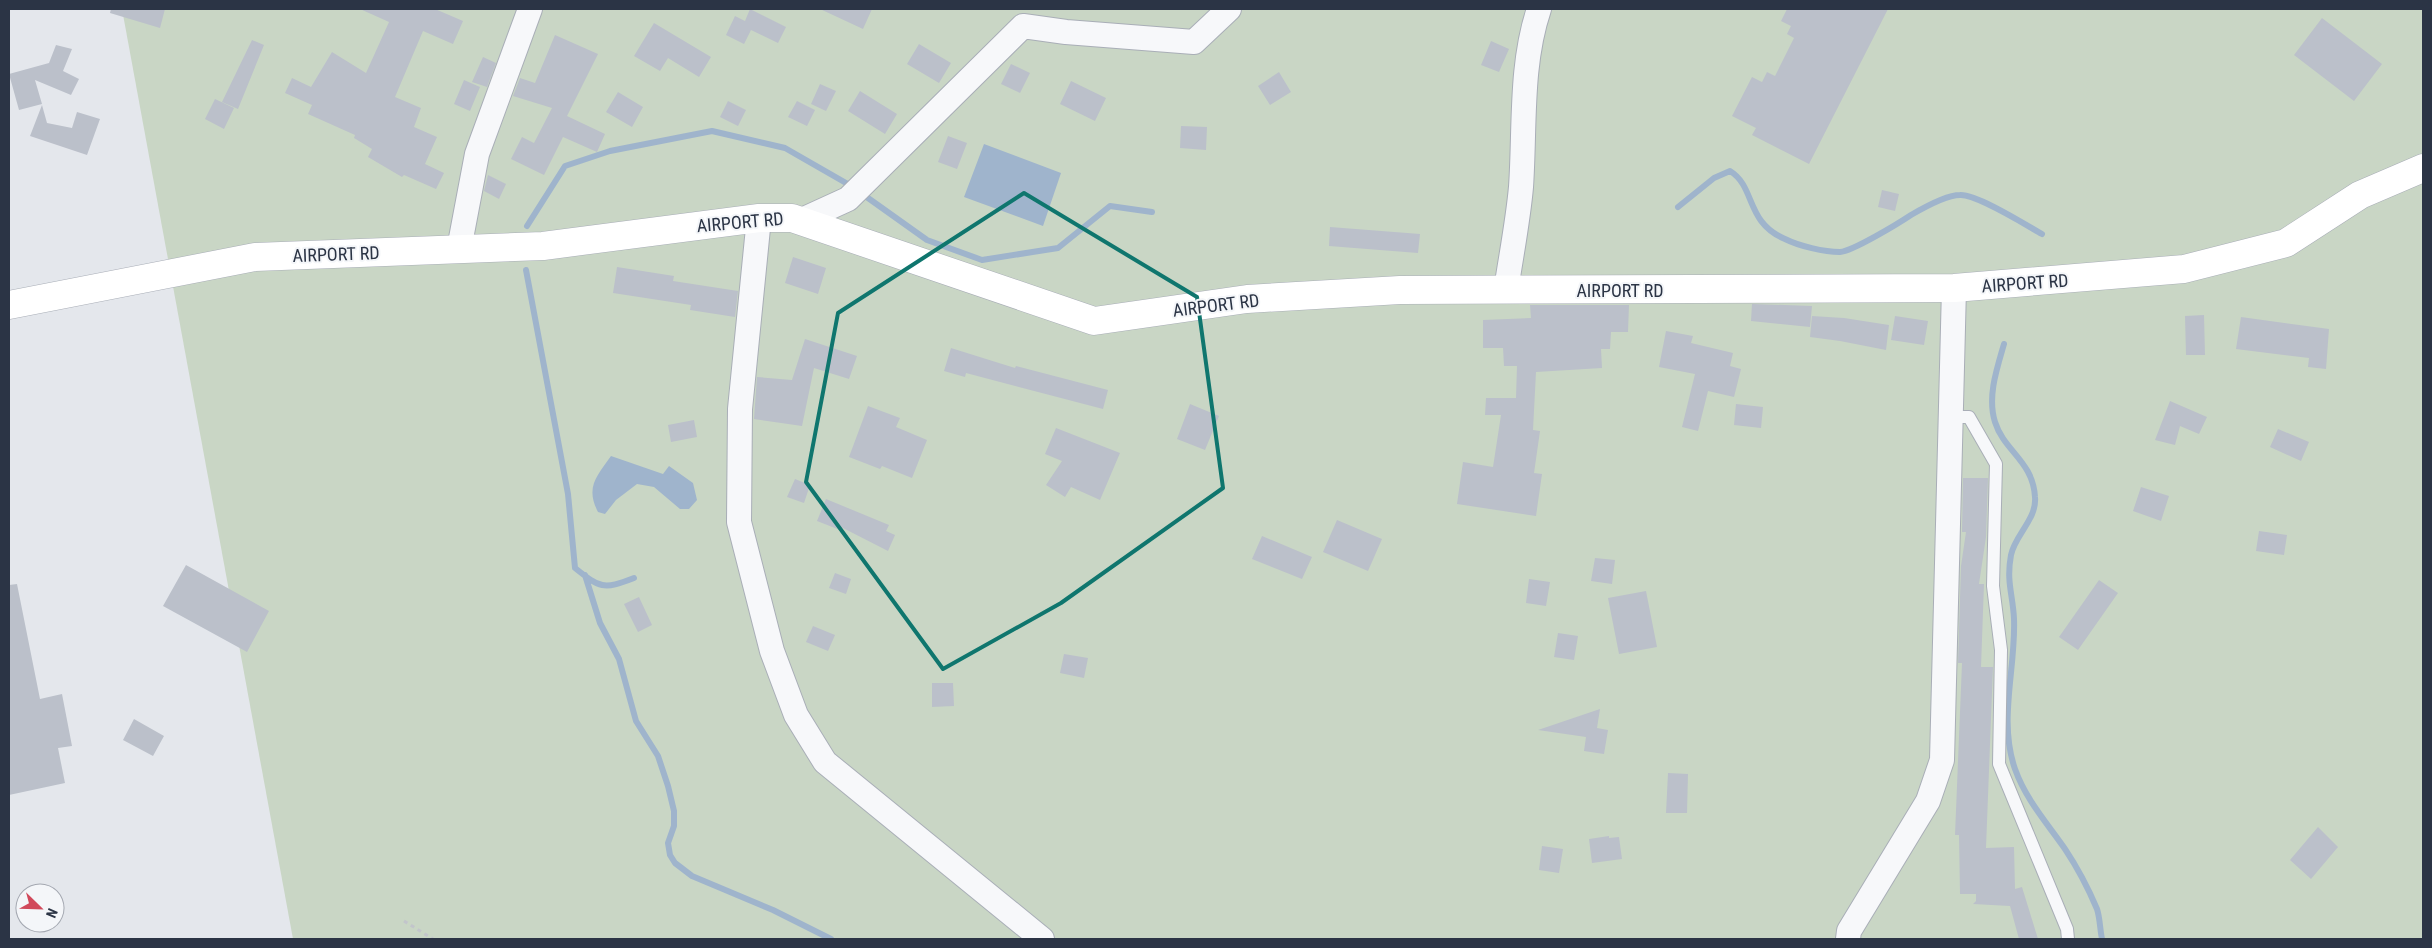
<svg xmlns="http://www.w3.org/2000/svg" width="2432" height="948" viewBox="0 0 2432 948" font-family="'Roboto Condensed',sans-serif">
<style>
.green{fill:#c9d6c5}
.water{fill:#9fb4cc}
.lines{fill:none;stroke-linecap:round;stroke-linejoin:round}
.stream{stroke:#9fb4cc;stroke-width:6}
.building{fill:#bbc0ca}
.lane-casing{stroke:#a9aeb7;stroke-width:14}
.street-casing{stroke:#a9aeb7;stroke-width:26}
.secondary-casing{stroke:#a9aeb7;stroke-width:29}
.path{stroke:#c2c5cb;stroke-width:3;stroke-dasharray:4 4;stroke-linecap:butt}
.lane{stroke:#f7f8fa;stroke-width:12}
.street{stroke:#f7f8fa;stroke-width:24}
.secondary{stroke:#fff;stroke-width:28}
.marked{fill:none;stroke:#0f766e;stroke-width:4;stroke-linejoin:round}
.labels{text-anchor:middle;dominant-baseline:central;stroke-width:4;stroke-linejoin:round;paint-order:stroke}
.street-label{font-size:18px;fill:#2b3445;stroke:#f4f6f9}
</style>
<rect width="100%" height="100%" fill="#e4e7ec"/>
<path class="green" d="M122 9H2423V939H293Z"/>
<path class="water" d="M984 144 1061 173 1043 226 964 197Z
M611 456 663 474 669 466 693 483 697 500 689 509H680L654 487 637 484 616 500 605 514 598 512C585 487 597 476 611 456Z"/>
<g class="lines">
<path class="stream" d="M861 193 927 240 982 260 1058 248 1110 206 1152 212
M1678 207 1714 178 1730 171C1756 187 1745 222 1785 239 1799 246 1824 252 1840 252 1853 251 1899 223 1911 215 1923 208 1946 195 1960 195 1977 194 2026 225 2042 234
M527 226 565 166 610 151 712 131 785 148 853 187
M526 270 568 494 575 568C600 588 603 590 634 578
M2004 344C1997 368 1987 397 1995 422 2004 451 2033 461 2035 497 2037 519 2015 535 2011 555 2006 582 2013 595 2014 619 2016 668 1998 721 2015 769 2026 800 2047 823 2065 849 2077 867 2089 890 2097 909 2100 918 2100 930 2102 939
M585 575 600 623 619 659 636 721 658 756 668 786 674 811V826L668 843 670 855 675 863 692 876 773 910 831 939"/>
</g>
<path class="building" d="M111 9H165L160 28 110 13Z
M360 9H435L463 21 453 44 423 31 395 97 421 108 414 127 437 137 425 164 444 173 436 189 404 175 402 177 368 157 372 149 354 138 355 135 308 114 312 105 285 93 292 78 311 87 332 52 366 73 389 22Z
M750 9 786 27 778 43 751 30 744 44 726 35 735 16 745 21Z
M820 9H872L863 29Z
M1787 9H1888L1809 164 1752 135 1756 128 1732 116 1752 77 1762 82 1767 72 1775 76 1794 38 1787 34 1791 26 1781 21Z
M2322 18 2382 64 2354 101 2294 55Z
M654 23 711 57 699 77 668 58 660 71 634 56Z
M555 35 598 54 567 116 605 134 597 152 563 137 544 175 511 159 522 137 534 143 552 108 513 96 520 78 535 83Z
M252 40 264 45 238 109 222 102Z
M1491 41 1509 49 1499 72 1481 65Z
M919 44 951 63 939 83 907 64Z
M56 45 72 49 63 71 79 79 71 95 35 80 42 104 19 110 9 74 49 63Z
M483 57 496 63 487 87 472 82Z
M1011 64 1030 73 1020 93 1001 84Z
M1279 72 1291 92 1270 105 1258 86Z
M464 80 480 87 470 111 454 104Z
M1071 81 1106 98 1095 121 1060 104Z
M820 84 836 91 826 111 811 104Z
M860 91 897 114 885 134 848 111Z
M618 92 643 107 632 127 606 112Z
M215 99 234 108 224 129 205 119Z
M728 101 746 110 738 126 720 117Z
M797 101 815 110 807 126 788 117Z
M42 105 47 123 72 128 77 112 100 119 87 155 30 136Z
M1181 126 1207 127 1206 150 1180 148Z
M948 136 967 143 957 169 938 162Z
M488 175 506 184 499 199 484 191Z
M1882 190 1899 194 1895 211 1878 207Z
M1330 227 1420 234 1418 253 1329 246Z
M793 257 826 268 818 294 785 283Z
M617 267 674 276 673 281 738 291 735 317 690 310 691 305 613 293Z
M1752 304 1812 306 1810 327 1751 321Z
M1530 305H1629L1628 332H1611L1610 349H1601L1602 368 1536 372 1533 430 1540 431 1534 473 1542 474 1536 516 1457 504 1463 462 1493 467 1501 415H1485L1486 398H1516L1517 366H1504L1503 348H1483V320L1531 318Z
M2204 315 2205 355H2186L2185 316Z
M1812 316 1844 318 1889 325 1886 350 1840 341 1810 337Z
M1895 316 1928 321 1924 345 1891 340Z
M2241 317 2329 329 2326 369 2308 367 2309 358 2236 349Z
M1666 331 1693 336 1691 343 1733 353 1730 366 1741 369 1734 397 1708 391 1698 431 1682 427 1695 374 1659 367Z
M805 339 857 356 849 379 814 368 802 426 754 419 757 377 792 380Z
M951 348 1015 368 1016 366 1108 390 1103 409 966 373 965 377 944 371Z
M2170 401 2207 417 2199 434 2180 426 2175 445 2155 440Z
M1190 404 1219 416 1205 450 1177 439Z
M1736 404 1763 407 1761 428 1734 425Z
M868 406 900 418 896 427 927 440 912 478 882 466 880 469 849 457Z
M694 420 697 437 671 442 668 425Z
M1056 428 1120 453 1100 500 1071 487 1065 497 1046 485 1062 461 1045 454Z
M2278 429 2309 442 2301 461 2270 447Z
M1963 478H1988L1986 537 1979 584H1984L1981 667H1993L1986 848 2014 847 2015 889 2022 887 2038 939H2019L2010 906 1973 904 1976 901V894H1960L1959 835H1955L1962 663H1958L1961 566 1966 532H1962Z
M795 479 810 485 804 503 787 497Z
M2141 487 2169 496 2161 521 2133 511Z
M826 499 889 525 886 531 895 535 888 551 841 527 840 530 817 521Z
M1337 520 1382 539 1368 571 1323 552Z
M2259 531 2287 535 2284 555 2256 551Z
M1262 536 1312 557 1302 579 1252 559Z
M1595 558 1615 560 1612 584 1591 581Z
M186 565 269 611 247 652 163 606Z
M835 573 851 579 846 594 829 588Z
M1529 579 1550 582 1546 606 1526 603Z
M2099 580 2118 593 2078 650 2059 637Z
M17 584 40 699 62 694 72 746 58 748 65 783 9 795V585Z
M1646 591 1657 647 1619 654 1608 598Z
M639 597 652 625 638 632 624 604Z
M813 626 835 635 828 651 806 642Z
M1558 633 1578 636 1574 660 1554 657Z
M1064 654 1088 658 1084 678 1060 673Z
M932 683H953L954 706 932 707Z
M1600 709 1597 728 1608 730 1604 754 1584 751 1586 737 1538 730Z
M134 719 164 736 153 756 123 740Z
M1668 773 1688 774 1687 813H1666Z
M2318 827 2338 847 2311 879 2290 860Z
M1609 836V838L1619 837 1622 859 1592 863 1589 839Z
M1542 846 1563 849 1559 873 1539 870Z"/>
<g class="lines">
<defs>
<path id="lane" d="M1951 417H1969L1996 464 1993 586 2001 650 1999 764 2067 929 2068 939"/>
<path id="street" d="M759 218 740 409 739 522 772 651 796 715 825 762 1042 939
M802 220 848 199 1023 26 1066 32 1194 42 1229 9
M459 249 477 154 530 9
M1506 290C1511 256 1518 221 1521 187 1525 129 1520 65 1539 9
M1848 939 1849 931 1928 801 1942 760 1954 288"/>
<path id="secondary" d="M9 305 255 257 543 246 759 218H792L1094 321 1247 299 1400 290 1954 288 2184 269 2286 243 2360 195 2423 168"/>
</defs>
<use href="#lane" class="lane-casing"/>
<use href="#street" class="street-casing"/>
<use href="#secondary" class="secondary-casing"/>
<path class="path" d="M404 921 433 939"/>
<use href="#lane" class="lane"/>
<use href="#street" class="street"/>
<use href="#secondary" class="secondary"/>
</g>
<path class="marked" d="M1024 193 1197 297 1223 488 1061 603 943 669 806 482 838 313Z"/>
<g class="labels">
<g class="street-label">
<text transform="translate(740 222) rotate(-5)">AIRPORT RD</text>
<text transform="translate(336 254) rotate(-2)">AIRPORT RD</text>
<text transform="translate(2025 283) rotate(-4)">AIRPORT RD</text>
<text x="1620" y="290">AIRPORT RD</text>
<text transform="translate(1216 305) rotate(-7)">AIRPORT RD</text>
</g>
</g>
<rect width="2432" height="948" fill="none" stroke="#2b3445" stroke-width="20"/>
<g transform="translate(40 908) rotate(113)"><circle r="24" fill="#f4f6f9" stroke="#a4a8b1"/>
<path d="M0-4L9 19L0 12L-9 19Z" fill="#d1495b"/>
<text y="-8" font-size="14" font-weight="bold" text-anchor="middle" fill="#2b3445">N</text>
</g>
</svg>
